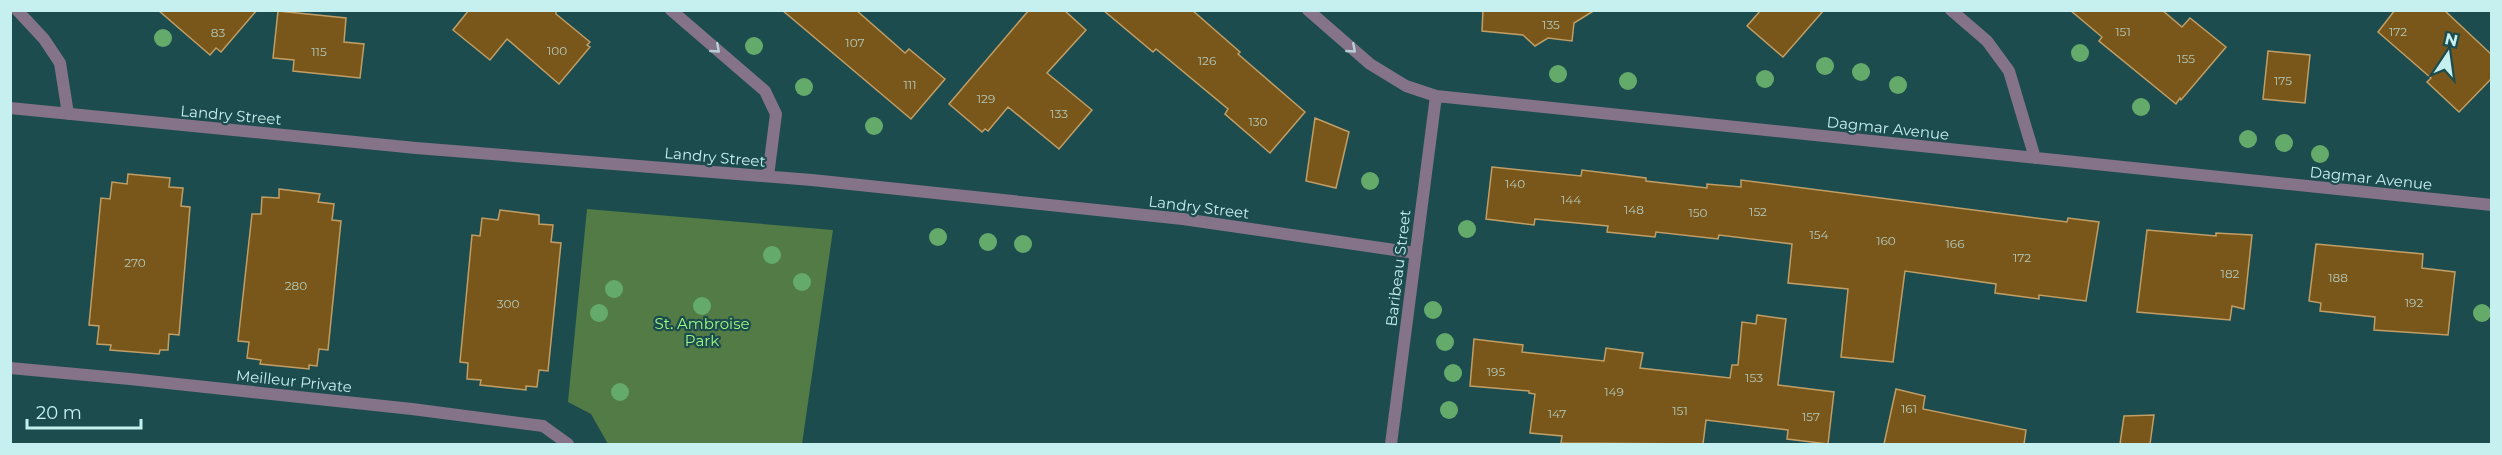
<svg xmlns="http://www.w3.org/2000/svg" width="2502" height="455" viewBox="0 0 2502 455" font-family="Montserrat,sans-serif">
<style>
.green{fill:#537b46}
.building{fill:#79571a;stroke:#c19e65;stroke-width:1.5}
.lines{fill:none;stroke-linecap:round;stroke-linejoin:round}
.street{stroke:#847389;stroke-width:12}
.tree{fill:#64ab6b}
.oneway{stroke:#b6d0d6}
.labels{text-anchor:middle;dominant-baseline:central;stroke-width:4.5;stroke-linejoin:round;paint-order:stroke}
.number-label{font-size:12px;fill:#b3c9ba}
.street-label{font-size:15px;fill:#c6eff0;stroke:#1c4c4e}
.park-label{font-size:15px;fill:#9ef982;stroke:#1c4c4e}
</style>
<rect width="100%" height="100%" fill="#1c4c4e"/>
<path class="green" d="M587 209 833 230 802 444H608L591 414 568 402Z"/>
<path class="building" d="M158 10H257L221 52 216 48 210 55Z
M469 10H556V14L590 42 587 45 590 47 559 84 507 39 490 60 453 30Z
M782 10H856L905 53 909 49 945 79 911 119Z
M1029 10H1064L1086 30 1047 73 1092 110 1059 149 1008 107 988 131 985 129 982 132 949 104Z
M1103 10H1192L1240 52 1238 54 1305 112 1270 153 1225 114 1228 109 1156 49 1153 52Z
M1483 10H1595L1574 23 1572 41 1548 38 1535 46 1523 35 1482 31Z
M1761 10H1824L1783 57 1747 26Z
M2070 10H2162L2182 27 2190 18 2226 47 2181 100 2180 98 2176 104 2099 41 2102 37Z
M2395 10H2444L2492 55V78L2459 112 2427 82 2431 78 2378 32Z
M278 11 346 18 344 42 364 44 360 78 293 71 294 60 273 58Z
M2268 51 2310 55 2305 103 2263 99Z
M1315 118 1349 132 1336 188 1306 181Z
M1492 167 1581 176 1582 170 1646 178V181L1707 188V184L1741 187V180L2067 222 2068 218 2099 222 2086 301 2039 295V299L1995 293 1996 284 1905 271 1893 362 1841 357 1848 289 1788 283 1792 244 1719 235 1718 239 1656 232 1655 237 1607 232 1608 226 1535 219 1534 225 1486 219Z
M128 174 170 178 169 187 183 188 181 206 190 207 179 335 169 334 168 350H160L159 354 110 350 111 345 97 344 99 326 89 325 101 198 110 199 112 182 127 184Z
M279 189 320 194 318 202 334 204 332 220 341 221 328 350 319 349 317 366 309 365V369L260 364 261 360 247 358 249 342 238 341 252 214H261L262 197 279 198Z
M500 210 539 215V224L553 225 551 242 561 243 548 371 539 370 537 387 526 386V390L480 385 481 380 467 379 468 363 460 362 472 235 480 236 482 218 498 220Z
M2147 230 2216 236V233L2252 235 2244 309 2232 306 2230 320 2137 312Z
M2316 244 2423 254 2422 268 2455 272 2448 335 2374 330 2375 317 2320 311 2321 303 2309 301Z
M1757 315 1786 319 1778 385 1834 392 1828 444 1787 439 1788 430 1706 420 1703 444 1561 443 1562 436 1530 433 1535 394 1529 393V391L1470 386 1474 339 1523 345 1522 352 1604 361 1606 348 1643 353 1640 368 1730 378 1732 365H1738L1742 322 1756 324Z
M1896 389 1925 396 1923 409 2026 430 2024 444H1884Z
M2154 415 2150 444H2120L2124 416Z"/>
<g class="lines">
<path class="street" d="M17 10 44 39 60 63 68 114
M671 10 765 91 776 114 768 176
M1308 10 1370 64 1406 86 1436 96 2492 205
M1951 10 1987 41 2009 71 2035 158
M10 108 416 148 812 180 1183 219 1415 253
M10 368 130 379 412 409 543 426 568 444
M1391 444 1436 96"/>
</g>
<g class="tree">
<circle cx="163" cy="38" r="9"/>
<circle cx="754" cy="46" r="9"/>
<circle cx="2080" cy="53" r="9"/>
<circle cx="1825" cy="66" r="9"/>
<circle cx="1861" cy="72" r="9"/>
<circle cx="1558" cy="74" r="9"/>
<circle cx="1765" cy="79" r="9"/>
<circle cx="1628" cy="81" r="9"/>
<circle cx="1898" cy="85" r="9"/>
<circle cx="804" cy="87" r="9"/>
<circle cx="2141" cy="107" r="9"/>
<circle cx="874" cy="126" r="9"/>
<circle cx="2248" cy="139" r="9"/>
<circle cx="2284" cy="143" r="9"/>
<circle cx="2320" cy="154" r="9"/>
<circle cx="1370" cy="181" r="9"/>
<circle cx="1467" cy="229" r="9"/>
<circle cx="938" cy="237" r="9"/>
<circle cx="988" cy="242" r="9"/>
<circle cx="1023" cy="244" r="9"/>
<circle cx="772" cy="255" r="9"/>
<circle cx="802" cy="282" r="9"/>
<circle cx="614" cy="289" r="9"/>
<circle cx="702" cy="306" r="9"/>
<circle cx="1433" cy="310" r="9"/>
<circle cx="599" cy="313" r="9"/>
<circle cx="2482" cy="313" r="9"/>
<circle cx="1445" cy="342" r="9"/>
<circle cx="1453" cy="373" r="9"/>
<circle cx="620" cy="392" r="9"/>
<circle cx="1449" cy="410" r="9"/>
</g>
<defs><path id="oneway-chevron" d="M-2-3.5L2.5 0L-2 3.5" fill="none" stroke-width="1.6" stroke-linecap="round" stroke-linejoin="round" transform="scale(1.5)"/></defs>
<g class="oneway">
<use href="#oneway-chevron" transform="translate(716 49) rotate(41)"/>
<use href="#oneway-chevron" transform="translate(1352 49) rotate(41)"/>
</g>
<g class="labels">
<g class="number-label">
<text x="1551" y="24">135</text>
<text x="2123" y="31">151</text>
<text x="2398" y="31">172</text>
<text x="218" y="32">83</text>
<text x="855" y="42">107</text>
<text x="557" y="50">100</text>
<text x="319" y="51">115</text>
<text x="2186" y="58">155</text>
<text x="1207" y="60">126</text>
<text x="2283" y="80">175</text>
<text x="910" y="84">111</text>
<text x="986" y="98">129</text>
<text x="1059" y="113">133</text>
<text x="1258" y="121">130</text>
<text x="1515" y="183">140</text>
<text x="1571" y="199">144</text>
<text x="1634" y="209">148</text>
<text x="1758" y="211">152</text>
<text x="1698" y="212">150</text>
<text x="1819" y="234">154</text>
<text x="1886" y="240">160</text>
<text x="1955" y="243">166</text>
<text x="2022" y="257">172</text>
<text x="135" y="262">270</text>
<text x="2230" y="273">182</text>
<text x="2338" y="277">188</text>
<text x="296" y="285">280</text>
<text x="2414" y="302">192</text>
<text x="508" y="303">300</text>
<text x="1496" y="371">195</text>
<text x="1754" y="377">153</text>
<text x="1614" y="391">149</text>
<text x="1909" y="408">161</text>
<text x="1680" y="410">151</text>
<text x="1557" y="413">147</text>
<text x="1811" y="416">157</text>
</g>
<g class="street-label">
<text transform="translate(231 115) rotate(5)">Landry Street</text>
<text transform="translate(1888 128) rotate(6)">Dagmar Avenue</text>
<text transform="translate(715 157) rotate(5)">Landry Street</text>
<text transform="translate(2371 178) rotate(6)">Dagmar Avenue</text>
<text transform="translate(1199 207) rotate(7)">Landry Street</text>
<text transform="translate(1398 268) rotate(-83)">Baribeau Street</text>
<text transform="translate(294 381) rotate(6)">Meilleur Private</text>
</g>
<g class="park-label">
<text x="702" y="323">St. Ambroise<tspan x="702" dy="17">Park</tspan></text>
</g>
</g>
<rect width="2502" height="455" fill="none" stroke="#c6eff0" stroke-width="24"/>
<g transform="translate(2448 54) rotate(13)" stroke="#1c4c4e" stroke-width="4.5" paint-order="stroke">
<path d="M0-4.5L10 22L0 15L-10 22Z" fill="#c6eff0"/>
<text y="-9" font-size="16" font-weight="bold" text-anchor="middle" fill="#c6eff0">N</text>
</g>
<path d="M27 419v9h114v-9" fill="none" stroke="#c6eff0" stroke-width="3"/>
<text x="36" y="419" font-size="18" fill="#c6eff0" stroke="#1c4c4e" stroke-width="4.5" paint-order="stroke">20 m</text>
</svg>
